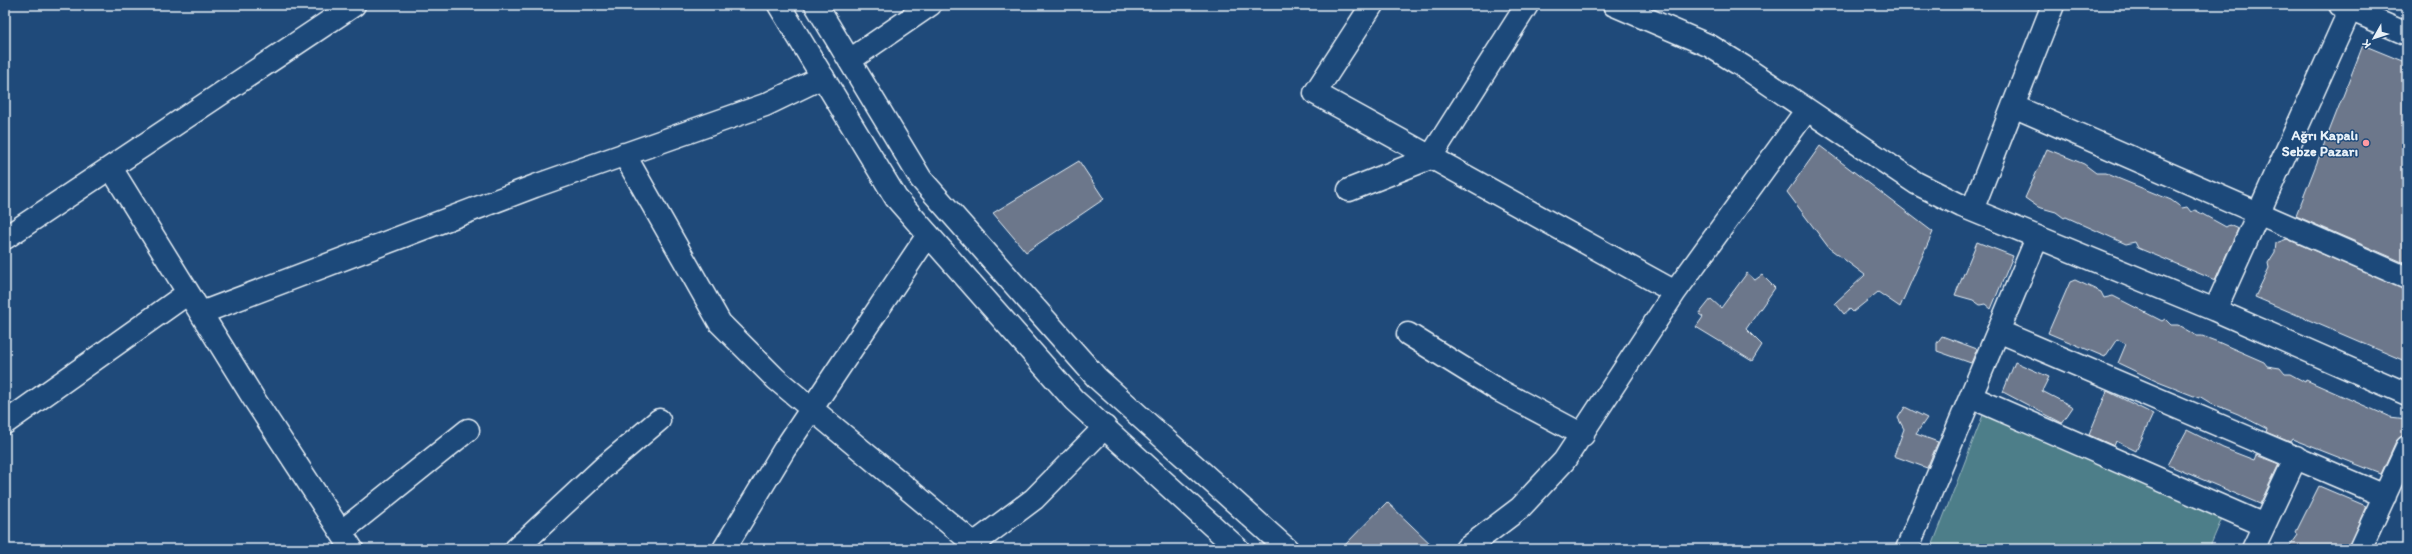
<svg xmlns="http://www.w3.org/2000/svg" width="2412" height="554" viewBox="0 0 2412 554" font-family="Itim,sans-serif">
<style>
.green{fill:#4d7e89;stroke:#9ab8c0}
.building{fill:#6c778b;stroke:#e8f1f8}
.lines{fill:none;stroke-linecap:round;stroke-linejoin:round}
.minor-casing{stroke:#e8f1f8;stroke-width:25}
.major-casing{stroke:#e8f1f8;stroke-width:25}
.minor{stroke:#1f4a7a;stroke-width:22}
.major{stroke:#1f4a7a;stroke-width:22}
.poi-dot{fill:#ff9aa2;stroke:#1f4a7a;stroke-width:1.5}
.labels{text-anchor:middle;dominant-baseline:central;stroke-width:3;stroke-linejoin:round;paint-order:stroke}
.poi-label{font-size:14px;font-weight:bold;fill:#e8f1f8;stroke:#1f4a7a;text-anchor:end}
</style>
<rect width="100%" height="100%" fill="#1f4a7a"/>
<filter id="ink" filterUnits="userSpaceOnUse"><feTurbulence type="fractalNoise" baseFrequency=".025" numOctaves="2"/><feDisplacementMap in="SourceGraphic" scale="8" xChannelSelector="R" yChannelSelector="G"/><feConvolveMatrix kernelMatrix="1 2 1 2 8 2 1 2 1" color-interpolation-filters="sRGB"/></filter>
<g filter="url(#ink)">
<path class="green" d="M1983 415 2223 516 2209 549H1931Z"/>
<path class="building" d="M2363 45 2407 63V264L2296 216Z
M1820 146 1933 232 1900 307 1878 292 1853 312 1850 309 1844 314 1835 303 1865 275 1829 248 1787 192Z
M2047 149 2084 164 2096 173H2105L2171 200 2182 208 2187 207 2191 212 2195 210 2226 227 2229 225 2238 229 2215 280 2138 248 2135 242 2126 244 2066 217 2064 218 2056 212 2038 207 2025 198Z
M1079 161 1104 199 1026 252 993 213Z
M2287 239 2407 290V362L2255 297 2269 268 2268 263 2275 252 2276 243Z
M1977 242 2013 256 1991 309 1985 304 1980 305 1973 300 1955 295Z
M1747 273 1755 280 1762 275 1775 288 1746 329 1762 345 1752 361 1696 327 1703 317 1699 314 1711 299 1721 308Z
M2075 280 2101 292 2104 298 2113 296 2162 321 2165 319 2171 325H2178L2197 336H2202L2218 342 2264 362 2267 366 2280 368 2285 374H2290L2305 382 2306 380 2390 417 2407 419V435L2400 437 2396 441 2381 474 2292 439 2290 442 2266 432 2267 429 2238 414 2218 406 2217 407 2199 396V398L2158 382 2118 363 2126 344 2117 339 2105 357 2048 333 2070 282Z
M1942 336 1977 349 1971 363 1937 351V343Z
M2015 362 2049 377 2042 391 2073 407 2062 423 2003 392Z
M2107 391 2153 414 2136 451 2116 441 2114 446 2089 435Z
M1905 407 1927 418 1916 434 1938 442 1927 468 1894 456 1904 429 1898 418Z
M2187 430 2223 448 2254 460 2256 455 2279 464 2260 504 2168 465Z
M2319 486 2366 506 2348 549H2288L2298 535 2296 532Z
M1387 502 1436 549H1341Z"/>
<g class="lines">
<defs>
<path id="minor" d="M1372 5 1315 93 1675 292
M1614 5 1710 46 1744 67 1916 183 1962 206 2215 310 2407 394
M2340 5 2407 34
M850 60 930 5
M2013 106 2407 278
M624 154 720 323 776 379 980 549
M111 168 254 399 352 549
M1349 190 1430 158 1527 5
M1972 210 2053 5
M5 238 354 5
M2215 310 2352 5
M201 313 535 186 765 105 823 77
M1998 331 2385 496
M1408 334 1500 391 1583 435
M1971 397 2264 525
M5 423 188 293
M341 532 468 430
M516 549 605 466 659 420
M724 549 784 450 928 235
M967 549 1034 499 1105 427
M1466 549 1520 508 1564 461 1675 292 1806 111
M1907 549 2037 238
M2253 549 2296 457
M2360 549 2407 447"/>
<path id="major" d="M779 5 896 198 1074 400 1238 549
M816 5 921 179 1097 378 1287 549"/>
</defs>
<use href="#minor" class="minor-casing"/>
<use href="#major" class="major-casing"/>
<use href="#minor" class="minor"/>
<use href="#major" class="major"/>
</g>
</g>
<circle class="poi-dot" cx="2366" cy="143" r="4"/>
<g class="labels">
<g class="poi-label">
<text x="2358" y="135">Ağrı Kapalı<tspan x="2358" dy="16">Sebze Pazarı</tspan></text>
</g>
</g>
<rect width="2412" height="554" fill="none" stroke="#1f4a7a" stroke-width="20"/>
<rect x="10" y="10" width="2392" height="534" fill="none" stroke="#e8f1f8" stroke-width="1.5" filter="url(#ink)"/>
<g transform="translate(2374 38) rotate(231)" stroke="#1f4a7a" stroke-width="3" paint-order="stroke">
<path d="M0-3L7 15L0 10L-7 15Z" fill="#e8f1f8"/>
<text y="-6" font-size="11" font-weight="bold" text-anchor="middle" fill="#e8f1f8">K</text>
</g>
</svg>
